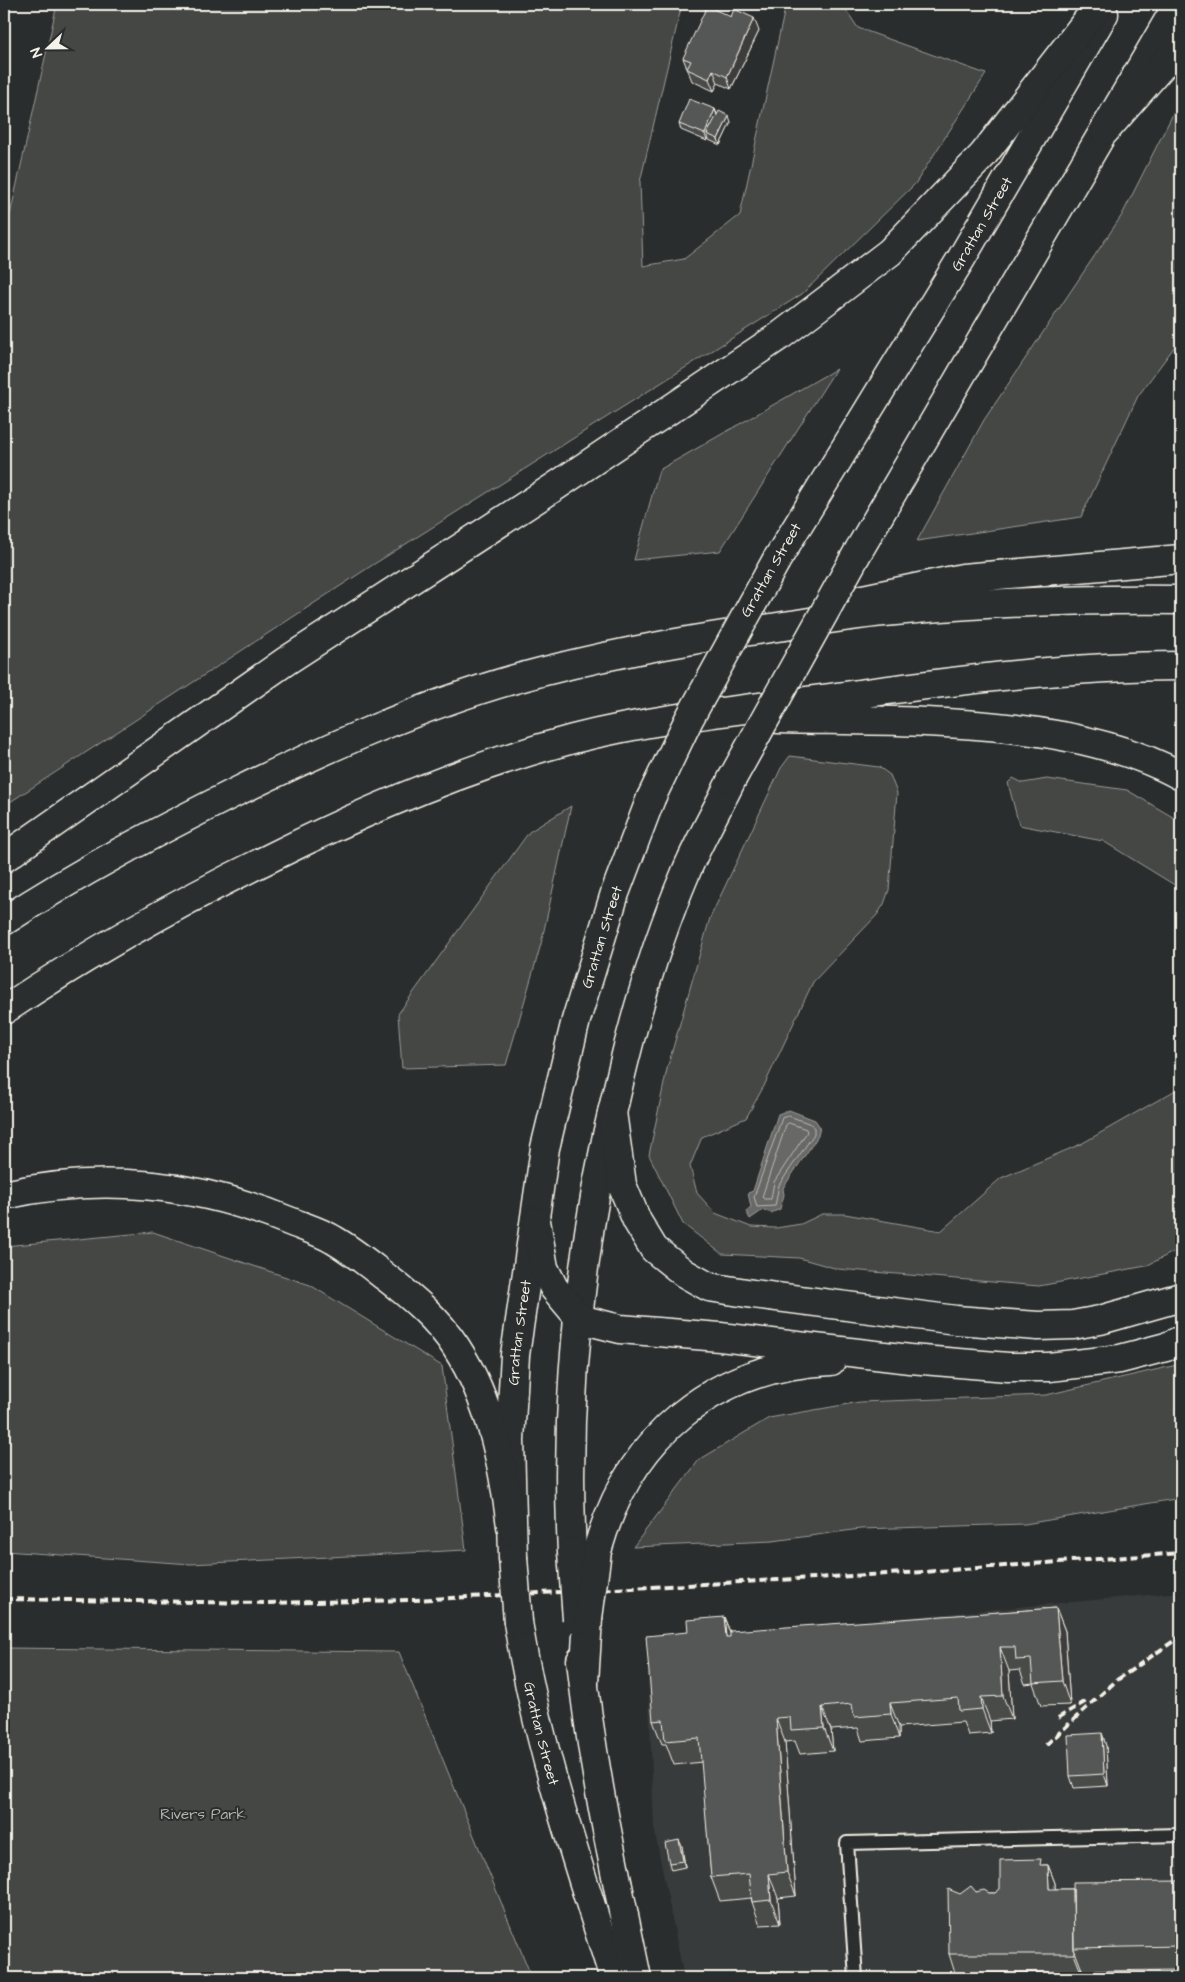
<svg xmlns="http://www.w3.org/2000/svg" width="1185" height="1982" viewBox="0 0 1185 1982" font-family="'Architects Daughter',sans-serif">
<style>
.built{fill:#373a3a}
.green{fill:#444645;stroke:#9c9c96}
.water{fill:#676866;stroke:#9f9f9a}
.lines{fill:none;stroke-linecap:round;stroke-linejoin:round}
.shore{stroke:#bcbab4;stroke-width:1}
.service-casing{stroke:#f4f1e8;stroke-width:16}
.secondary-casing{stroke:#f4f1e8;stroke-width:31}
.motorway-casing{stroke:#f4f1e8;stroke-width:31}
.service{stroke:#2a2d2e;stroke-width:12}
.secondary{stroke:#2a2d2e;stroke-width:28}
.motorway{stroke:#2a2d2e;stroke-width:28}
.rail{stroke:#f4f1e8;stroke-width:4;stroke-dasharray:8 4;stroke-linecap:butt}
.secondary-bridge-casing{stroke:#f4f1e8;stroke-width:31;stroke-linecap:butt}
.motorway-bridge-casing{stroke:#f4f1e8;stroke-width:31;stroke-linecap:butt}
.secondary-bridge{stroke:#2a2d2e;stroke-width:28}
.motorway-bridge{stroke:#2a2d2e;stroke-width:28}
.wall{fill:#494b4a;stroke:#f4f1e8}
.shaded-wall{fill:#3c3d3c;stroke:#f4f1e8}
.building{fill:#555756;stroke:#f4f1e8}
.labels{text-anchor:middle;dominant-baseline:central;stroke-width:4;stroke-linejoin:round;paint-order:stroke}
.street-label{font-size:15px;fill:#f4f1e8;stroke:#2a2d2e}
.park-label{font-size:15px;fill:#b6b5af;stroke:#2a2d2e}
</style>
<rect width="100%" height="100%" fill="#2a2d2e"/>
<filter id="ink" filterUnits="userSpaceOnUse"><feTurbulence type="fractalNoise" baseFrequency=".02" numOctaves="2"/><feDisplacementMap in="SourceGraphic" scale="10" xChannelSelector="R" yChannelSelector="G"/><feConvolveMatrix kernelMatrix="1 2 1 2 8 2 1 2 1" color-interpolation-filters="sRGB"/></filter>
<g filter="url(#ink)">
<path class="built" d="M1181 1592V1978H684L654 1828 647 1648 759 1631Z"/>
<path class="green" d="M57 4H682L640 182 643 266 684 259 740 215 786 4H842L858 28 986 74 915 184 802 294 371 566 4 806V242Z
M1181 98V338L1138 396 1081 517 917 541 984 420 1122 215Z
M836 369 720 551 634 560 659 470Z
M790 756 879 767 890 775 897 793 889 890 884 904 877 915 813 982 764 1086 746 1118 702 1137 690 1166 697 1193 715 1213 751 1227 776 1228 801 1224 822 1214H845L941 1231 1001 1178 1081 1144 1181 1087V1248L1146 1266 1039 1286 838 1269 799 1258 722 1254 683 1224 649 1155 667 1069 710 918 781 768Z
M1013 778 1023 783 1047 779 1127 790 1181 822V889L1103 841 1019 825 1008 783Z
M571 806 541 944 506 1065 402 1068 398 1014 529 832Z
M153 1232 310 1285 442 1366 466 1550 191 1564 4 1551V1246Z
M1181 1364V1498L1025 1524 860 1529 773 1541 633 1547 699 1460 769 1418 860 1402 1046 1395Z
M4 1648 399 1652 532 1978H4Z"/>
<path class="water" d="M789 1110 815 1120 820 1127 818 1136 783 1188 784 1195 780 1209 771 1213 763 1210 750 1219 746 1211 751 1207 748 1193 753 1191 778 1114Z"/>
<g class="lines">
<path class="shore" d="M789 1116 811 1124 814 1128V1134L779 1185 775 1206 757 1207 754 1197 782 1118Z
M789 1123 806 1129 807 1132 774 1182 771 1199H764L762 1197 786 1125Z"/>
<defs>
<path id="service" d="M856 1978 847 1843 1181 1835"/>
<g id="secondary">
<path d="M859 550 1178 4"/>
<path id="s1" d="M776 561 961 259 1104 14"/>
<path d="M572 1552C564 1394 581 1237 619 1083 636 1011 657 940 686 872 699 841 717 810 732 779"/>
<path id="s2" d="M513 1557 510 1440 515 1355 545 1148 576 1020 615 893 651 798"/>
<path id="s3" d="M518 1622C537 1745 577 1861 614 1978"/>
<path d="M581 1660C592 1767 615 1872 637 1978"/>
</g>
<path id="motorway" d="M1105 131 1181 44
M863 599 963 578 1181 559
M778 719C903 722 1071 715 1181 776
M4 858 286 661 556 486 781 335 890 252 983 155 1100 4
M4 921C79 872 158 831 238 791 327 748 420 706 515 679 600 655 684 640 771 628 812 622 854 614 895 611 990 602 1086 599 1181 600
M4 1010C89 953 178 903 270 858 368 809 467 767 573 739 663 716 759 708 851 695 961 680 1070 666 1181 666
M612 1112 622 1185 637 1221 654 1249 684 1273 709 1287 753 1294 956 1320 1038 1326 1073 1325 1100 1320 1181 1297
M4 1195C100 1173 198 1183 289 1221 304 1227 321 1232 334 1240 353 1251 370 1265 387 1278 413 1298 438 1319 456 1347 491 1401 503 1464 511 1526
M536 1221 544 1268 554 1288 580 1319 620 1329 720 1337 910 1359 1008 1367H1049L1120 1359 1166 1347 1181 1340
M597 1551C629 1437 712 1366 831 1361
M584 1683 588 1618"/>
</defs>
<use href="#service" class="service-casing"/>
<use href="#secondary" class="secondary-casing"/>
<use href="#motorway" class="motorway-casing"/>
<use href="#service" class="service"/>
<use href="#secondary" class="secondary"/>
<use href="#motorway" class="motorway"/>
<path class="rail" d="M4 1599 265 1603 414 1600 923 1572 1181 1553
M1058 1718 1088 1700
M1046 1745 1117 1680 1181 1636"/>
<defs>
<path id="secondary-bridge" d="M732 779 859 550
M651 798 689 719 776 561
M572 1552 577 1619
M513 1557 518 1622"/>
<path id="motorway-bridge" d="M588 1618 597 1551"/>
</defs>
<use href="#secondary-bridge" class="secondary-bridge-casing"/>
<use href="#motorway-bridge" class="motorway-bridge-casing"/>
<use href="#secondary-bridge" class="secondary-bridge"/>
<use href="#motorway-bridge" class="motorway-bridge"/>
</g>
<path class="wall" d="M759 31 731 89 718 83 714 91 692 81 683 58Z
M715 109 717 114 731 122 720 145 709 140 708 138 707 141 681 130 679 124Z
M1056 1608 1065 1631 1070 1705 1041 1706 1033 1683 1025 1684 1020 1670 1009 1671 1012 1719 990 1721 991 1733 968 1735 963 1722 899 1727V1738L862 1741 858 1728 831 1730 833 1751 800 1754 795 1741 785 1742 796 1896 778 1898 780 1924 760 1925 752 1902 751 1898 720 1901 711 1877 702 1762 674 1765 666 1744H662L653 1721 688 1632 724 1617 730 1632Z
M1102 1733 1106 1746 1108 1786 1074 1788 1070 1776Z
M682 1846 685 1867 671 1870 669 1863Z
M1043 1865H1048L1055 1883V1889H1073L1181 1881V1970L1083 1971 1081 1967V1972L955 1973 949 1954 960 1894 976 1892 989 1893H995Z"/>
<path class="shaded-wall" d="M754 18 759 31 731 89 727 77Z
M713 70 718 83 714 91 709 79Z
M715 109 717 116 707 134 708 138 707 141 705 134Z
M729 116 731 122 720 145 718 139Z
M1056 1608 1065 1631 1070 1705 1062 1681Z
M724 1617 733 1641 726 1637Z
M1000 1647 1009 1671 1012 1719 1003 1696Z
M981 1697 990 1721 991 1733 982 1709Z
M890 1703 899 1727V1738L891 1714Z
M822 1707 831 1730 833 1751 824 1728Z
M776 1718 785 1742 796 1896 787 1872Z
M1102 1733 1106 1746 1108 1786 1104 1774Z
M679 1840 682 1846 685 1867 683 1861Z
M1048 1865 1055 1883 1056 1907 1049 1889Z
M769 1874 778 1898 780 1924 771 1900Z
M1074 1949 1081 1967V1972L1074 1954Z"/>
<path class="building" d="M707 6 731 17 734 9 754 18 727 77 713 70 709 79 687 69 691 61 683 58Z
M689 99 715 109 705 134 679 124Z
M719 111 729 116 718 139 707 134Z
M1056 1608 1062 1681 1033 1683 1031 1659 1016 1660 1015 1647H1000L1003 1696 981 1697 982 1709 959 1711 958 1698 890 1703 891 1714 854 1717 852 1704 822 1707 824 1728 791 1730 790 1717 776 1718 787 1872 769 1874 771 1900 752 1902 749 1874 711 1877 699 1738 665 1741 663 1720 653 1721 646 1636 688 1632 687 1620 724 1617 726 1637H730V1631Z
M1102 1733 1104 1774 1070 1776 1068 1735Z
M679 1840 683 1861 669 1863 665 1843Z
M1041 1859 1040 1865H1048L1049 1889H1073L1074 1954H949L948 1889 960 1894 971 1886 976 1892 984 1890 989 1893H995L1000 1889V1860Z
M1181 1881V1946L1074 1948 1073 1882Z
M797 1975V1978H753Z"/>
</g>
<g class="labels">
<g class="street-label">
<text stroke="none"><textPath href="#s1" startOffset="395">Grattan Street</textPath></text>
<text transform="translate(771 570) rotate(-60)">Grattan Street</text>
<text stroke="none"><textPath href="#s2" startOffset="630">Grattan Street</textPath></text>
<text stroke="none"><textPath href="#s2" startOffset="225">Grattan Street</textPath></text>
<text stroke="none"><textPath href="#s3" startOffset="114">Grattan Street</textPath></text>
</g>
<g class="park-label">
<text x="203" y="1814">Rivers Park</text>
</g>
</g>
<rect width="1185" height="1982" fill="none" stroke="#2a2d2e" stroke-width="20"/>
<rect x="10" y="10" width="1165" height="1962" fill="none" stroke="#f4f1e8" stroke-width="2" filter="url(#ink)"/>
<g transform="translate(48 48) rotate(248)" stroke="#2a2d2e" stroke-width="4" paint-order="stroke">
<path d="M0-4L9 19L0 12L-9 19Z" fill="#f4f1e8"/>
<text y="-8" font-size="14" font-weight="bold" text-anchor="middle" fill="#f4f1e8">N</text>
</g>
</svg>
